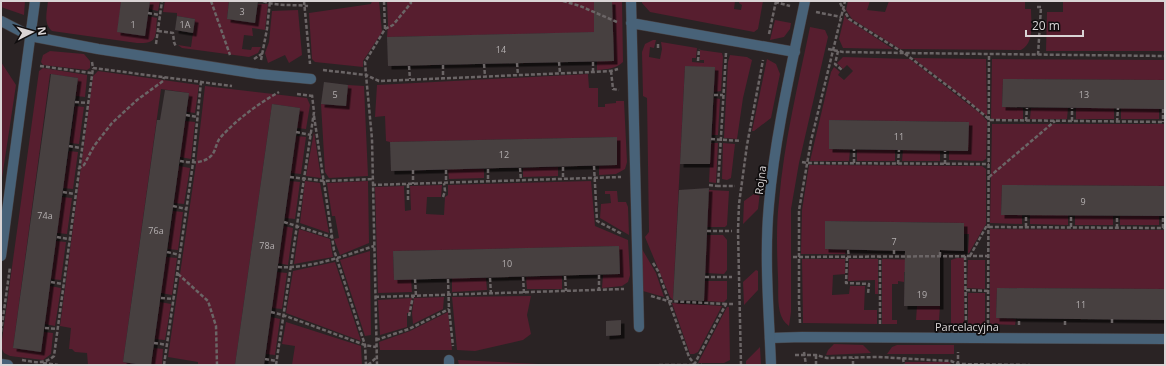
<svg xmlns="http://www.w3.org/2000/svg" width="1166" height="366" viewBox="0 0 1166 366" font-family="'Open Sans',sans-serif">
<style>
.green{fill:#571e2f}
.building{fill:#473f41;filter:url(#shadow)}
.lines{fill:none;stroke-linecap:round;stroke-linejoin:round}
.service-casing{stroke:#463f40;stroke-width:11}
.minor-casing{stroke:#463f40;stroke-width:11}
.tertiary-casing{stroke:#463f40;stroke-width:11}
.path{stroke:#6b6566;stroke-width:2.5;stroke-dasharray:4 2;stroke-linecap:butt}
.service{stroke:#486278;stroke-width:10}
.minor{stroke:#486278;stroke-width:10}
.tertiary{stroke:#486278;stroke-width:10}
.labels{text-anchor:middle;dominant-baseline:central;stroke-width:3.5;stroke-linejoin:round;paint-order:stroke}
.number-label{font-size:9px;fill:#b4afb0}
.street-label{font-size:11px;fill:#d9d4d5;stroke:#100d0e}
</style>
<defs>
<filter id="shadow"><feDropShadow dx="3.5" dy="3.5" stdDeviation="0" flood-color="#0009"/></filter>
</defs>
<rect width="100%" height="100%" fill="#2a2324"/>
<path class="green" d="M1 1H25L24 15 1 7Z
M48 1H121L118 32 145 36 148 16 157 18C155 36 159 44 137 43L52 31C43 23 47 12 48 1Z
M150 1H160L158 11 149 9Z
M165 1H229L227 19 255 23 258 4H268L265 30 252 28 253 36 244 35 242 49 251 50 252 47H261L258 53 249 57 182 48 178 45 191 47 195 19 177 16V13L163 12Z
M372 1H379L382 32 363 61V67L315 62 312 59 309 13 371 4Z
M387 1H594V5L612 1H622L623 62C616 69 607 69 597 70V61H614L613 32 387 37 388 25Z
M642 1H735L734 9 741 10 742 5 739 3V1H763L758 29 754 32 650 12 642 3Z
M848 1H870L867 10 885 12 889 1H1025V9H1031C1031 23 1035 42 1021 50L900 49 852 19 846 10Z
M1063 1H1165V51H1046L1047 12H1063Z
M298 10 302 55 289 63 285 55 268 63 265 53 269 42 272 11Z
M845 14 846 18 850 21 893 49 843 48 839 39Z
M775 20 791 23 790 29 784 37 770 40Z
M810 27 825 30 828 37 799 163 791 209V312L789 326C775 316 779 294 778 278 777 252 776 227 779 201 784 142 798 85 810 27Z
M653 40H656L654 48 650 47 649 57 660 59 662 49 661 42 697 48 696 58H692V62L704 63V60H700V50L722 53 723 57 721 91 714 92 715 68 685 66 673 300 670 297 645 237 649 232 647 98 643 96 642 52 645 44Z
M50 51 84 54 90 61V68L87 70 43 65 41 62 43 55Z
M730 55 747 57 752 60 743 98 737 139 724 138 728 62Z
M843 57 910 59 981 114 987 121 986 159 984 160 983 161 949 160V151H968V122L830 120 829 149 850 150 849 161H810L831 72 834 67 840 72 838 75 844 80 853 71 847 65 843 69 837 63Z
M913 58 986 59 987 116Z
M767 59 776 64 780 74 771 118 754 131H752Z
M992 59 1165 60V80L1003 79 1002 107 1023 108V119H994L991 118Z
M1 62 16 85 2 178H1Z
M43 68 87 75V77L85 97 76 96 78 78 50 74 13 348 41 352 44 332 53 333 51 354 43 360 10 356 4 353 1 347 39 71Z
M98 71 199 85 195 113 187 112 189 93 161 89 123 362 142 365H88L87 353 75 352 72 349H69L71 328 60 326 93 76Z
M588 74 589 88H598V107H605V104L616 103V101H624L627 162 625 169 616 174 599 175V166L617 165 616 137 390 142 386 141 385 116 375 117 377 85Z
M348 85 364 86 368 176 329 178 325 172 321 104 346 106Z
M205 86 307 98 310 105 306 129 297 128 300 108 272 104 235 365H198V362L168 357 196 164Z
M714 98 720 99 718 135H712Z
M75 106 84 107 79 144 70 143Z
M1031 108H1068L1067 119H1030Z
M1076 108H1114V119H1076Z
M1121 108H1159V119H1121Z
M185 121 195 122 191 159 180 157Z
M992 124H1165V186L1002 185 1001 215H1022V224L990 223Z
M314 132 321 178 306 176Z
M296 136 306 137 301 174 291 173Z
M711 143H718L716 183 709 182Z
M723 143 735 144 731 178 727 180 722 179Z
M857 150H895V161H857Z
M903 150 940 151V161H902Z
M69 151 78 152 73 189 63 188Z
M809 165 982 166 986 169V224L969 253H968L969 234H964V223L825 221V249L846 250 845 254H801L802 210Z
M179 166 190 168 184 204 174 203Z
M558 167V176L523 177V168Z
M448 169H484V178L449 179Z
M290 181 300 182 295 219 285 218Z
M305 181 320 183 329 233 300 223Z
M368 181 369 243 340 255 334 239 339 238 335 216H332L327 183Z
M591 181 595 226 628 240 630 275 628 282 622 286 602 288 603 275 620 274 619 246 393 251 394 280 411 279 412 292 378 293 375 187 404 186 405 211 411 210 410 186 442 185 441 197H427L426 214 444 215 445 197 448 195V185Z
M709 190 729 191 727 225 725 227H707Z
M605 191H617L618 202H626L628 207 629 235 600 218 601 204 611 203 610 194H605Z
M758 191 760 192 758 209 743 224 744 201Z
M62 197 72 198 67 234 57 233Z
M173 211 183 212 178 250 168 249Z
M1030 215H1068V225L1030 224Z
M1075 215 1113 216V225H1075Z
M1120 216H1159V225H1120Z
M284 226 293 228 288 265 278 263Z
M299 229 330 239 333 257 294 264Z
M990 229 1165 230V289L997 288 996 318 1016 319 1015 325 990 324Z
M707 235H723L727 240V270L724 274 705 273Z
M56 241 66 242 61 280 51 279Z
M642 249 656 273 664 297 643 291Z
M370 251 371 335 365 336 340 260Z
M166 257 177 258 172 295 161 293Z
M957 258H964V323L951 324V260Z
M802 259H845V274L833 275 832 295 849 294 850 286H865L864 310H877V324L803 323Z
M849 259H878V294H875V280L848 281Z
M882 259 926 260 918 272H904V282L898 281V284H892V320H897V324H882Z
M968 260H985V289L967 288Z
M335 262 361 341 286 313 293 271Z
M756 270 758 271V290L744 305 743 282Z
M277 272 287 273 282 309 272 308Z
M562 276V289H527L526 277Z
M452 278H486L487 290 452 292Z
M705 281H727V299L724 302 704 301Z
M50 286 61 288 55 326 45 324Z
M968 293H985V325H968Z
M531 296 527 315 531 334 523 340 475 351 457 350 452 297Z
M444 297 443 309 413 324 412 313 414 298Z
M412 298 409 313H407V327L380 335 378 300Z
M160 302 171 304 165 340 155 339Z
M672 303 722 306 698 352 694 354H690Z
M917 306H940L939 320H916Z
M727 307H729L730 360 724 363H698Z
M448 312 452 350H380L379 342 410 331Z
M271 317 280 319 275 355 266 354Z
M286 322 361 346 362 365H292L295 346 282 344Z
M834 344 863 345 871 353 826 355 828 350Z
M897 345H954V354H887L892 347Z
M760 347 761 365H746V361Z
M154 348 163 349 162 365H151Z
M458 360 559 365H459Z
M905 362H949L952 365H905Z"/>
<path class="building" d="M121 1H150L145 36 117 32Z
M229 1H258L255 23 227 19Z
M594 1H612L614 61 388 66 387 37 594 32Z
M177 16 195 19 193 33 175 30Z
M685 66 715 67 710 164H680Z
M51 74 78 78 41 352 13 348Z
M1003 79 1165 80V109L1002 107Z
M324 82 348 85 346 106 321 104Z
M165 90 189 93 151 365H142L123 362 157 120H160Z
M272 104 300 108 296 136 264 365H235Z
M829 120 969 122 968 151 829 149Z
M617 137V165L391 171 390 142Z
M1002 185 1165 186V216L1001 215Z
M709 188 704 301 673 300 679 190Z
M825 221 964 223V251L940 250V306H904L905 251 825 249Z
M619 246 620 274 394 280 393 251Z
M997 288 1165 289V320L996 318Z
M621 320V335L606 336V321Z"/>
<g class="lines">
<defs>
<path id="service" d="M631 1 639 327
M1 21 30 36 98 49 258 74 311 79
M631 23 795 52
M770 338 802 337 1165 339
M449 360V365"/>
<path id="minor" d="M1 256 35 1
M1 364 8 365"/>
<path id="tertiary" d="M771 365C769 312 764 257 769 204 775 136 791 68 805 1"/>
</defs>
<use href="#service" class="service-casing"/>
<use href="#minor" class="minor-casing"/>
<use href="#tertiary" class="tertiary-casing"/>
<path class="path" d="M211 1 230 55
M263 1C278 7 293 4 308 6
M304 1 310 64
M384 1 385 29 365 62 366 75 379 81 593 72 611 71 618 69
M563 1 580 6 617 22
M775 2 790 6
M840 3 849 19 904 53 965 99 990 120 1165 122
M1037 7H1041L1038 55
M816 12 841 17
M148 13 160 15
M385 29 393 25 411 3 410 1
M158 31 173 33 174 42 176 47
M769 34 776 1
M156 44 162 1
M658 48V43
M828 49 843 52 904 53 1165 56
M838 51 835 64 842 70
M726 53 718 186H735
M254 59 263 53
M261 60 267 29 270 1
M698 61 699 49
M92 62 93 68 232 86
M559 62 560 73
M517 63 518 75
M484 64 485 76
M443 65V78
M40 66 91 73
M409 66 410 79
M323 70 366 75 372 139 377 365
M611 71 613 89 619 90
M593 72V61
M297 94 313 96
M714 95H723
M75 102 87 103
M1163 109V122
M186 115 198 117
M314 116 334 250 365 345 366 365
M1026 121 1027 108
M1072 121V108
M1117 122 1118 108
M296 132 311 135
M711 139 741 141
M69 146 81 148
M180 161C190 163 204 164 212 155 216 150 216 143 220 138 237 119 258 104 279 92
M802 162 807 163 989 164
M854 163V149
M898 164 899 150
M945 164V151
M594 166 597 221 622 234
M563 167V179
M520 168 521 180
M78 169 84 165 94 146 112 123 137 100 163 81 164 77
M488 169V181
M413 170V184
M446 170V182
M290 177 324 181 372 179
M989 177 1055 121
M408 184V201
M372 185 621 177
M709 185 718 186
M63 192 75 194
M443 197 445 191 444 183
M173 206 186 209
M284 222 331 237
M1026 227V215
M1071 227V215
M1117 228V216
M1163 228V216
M707 231H732
M57 237 69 239
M848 250 849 257
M894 250V256
M167 252 180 255
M940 256V251
M965 256 966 324
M970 256 986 227 1165 228
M793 257 988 256
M847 257 846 283 869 284 868 294
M653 263 658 271 689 357 695 365
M278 267C309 269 344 256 374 246
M178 274 208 301 216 326 217 365
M599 275V290
M565 276 566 291
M523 277 524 293
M705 277H732
M490 278 491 294
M415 279 416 296
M448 279 449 309 453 346
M51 282 63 284
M966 290 988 291
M651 296 668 301 726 304
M375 297 624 289
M161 298 174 299
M271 312 283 315 365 345 376 347
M409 316 413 296
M1112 319V325
M800 323 799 302V210L811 141 845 1
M880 324V257
M988 324 989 54
M1019 325V319
M1065 325V319
M45 328 57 329
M1 332 10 267
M376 340 409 329 449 309
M154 343 168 345
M804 352 806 365
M795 355H816L827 358 878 357 951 361 958 364 1030 365
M816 355V365
M903 358 904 365
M265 359 277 361
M22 360C34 362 44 365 54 356L93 68
M43 363 58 365
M164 365 193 163 201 82
M276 365 314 112 312 95
M368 365 376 358
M659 365H702
M694 365 726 304H733
M741 365 738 231 739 204 747 145 763 60
M853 365V358
M958 365V352"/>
<use href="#service" class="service"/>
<use href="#minor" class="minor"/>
<use href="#tertiary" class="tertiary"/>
</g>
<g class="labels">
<g class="number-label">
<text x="242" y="11">3</text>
<text x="133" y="24">1</text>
<text x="185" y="24">1A</text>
<text x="501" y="49">14</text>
<text x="335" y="94">5</text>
<text x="1084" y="94">13</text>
<text x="899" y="136">11</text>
<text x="504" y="154">12</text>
<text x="1083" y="201">9</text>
<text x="45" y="215">74a</text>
<text x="156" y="230">76a</text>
<text x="894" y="241">7</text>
<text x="267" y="245">78a</text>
<text x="507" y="263">10</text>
<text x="922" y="294">19</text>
<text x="1081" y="304">11</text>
</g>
<g class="street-label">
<text transform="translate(760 180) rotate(-83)">Rojna</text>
<text x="967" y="326">Parcelacyjna</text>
</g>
</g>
<rect width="1166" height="366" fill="none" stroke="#d9d4d5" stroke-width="4"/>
<g transform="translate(32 32) rotate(84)" stroke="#100d0e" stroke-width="3" paint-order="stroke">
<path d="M0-3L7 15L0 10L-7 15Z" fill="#d9d4d5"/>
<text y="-6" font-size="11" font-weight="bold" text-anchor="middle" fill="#d9d4d5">N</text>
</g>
<path d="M1026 30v6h57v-6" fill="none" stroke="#d9d4d5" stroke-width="2"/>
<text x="1032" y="30" font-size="12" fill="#d9d4d5" stroke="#100d0e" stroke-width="3" paint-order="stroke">20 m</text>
</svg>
